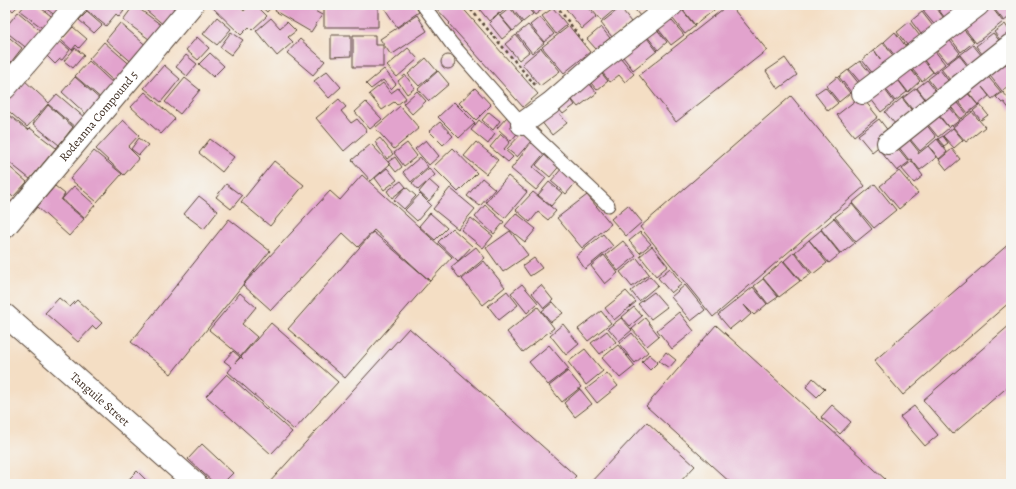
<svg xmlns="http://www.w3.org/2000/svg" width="1016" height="489" viewBox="0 0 1016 489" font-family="Alegreya,serif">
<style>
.building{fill:#e2a3cd}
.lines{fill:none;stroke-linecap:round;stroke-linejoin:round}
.service-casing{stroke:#574537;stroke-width:15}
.minor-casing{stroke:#574537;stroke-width:24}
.path{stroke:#574537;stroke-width:2.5;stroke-dasharray:3 3;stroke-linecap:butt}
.service{stroke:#fff;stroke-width:13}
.minor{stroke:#fff;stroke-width:22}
.labels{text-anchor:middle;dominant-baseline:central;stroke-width:3;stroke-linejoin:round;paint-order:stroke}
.street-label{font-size:12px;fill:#3b2a1e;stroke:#f6f6f2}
</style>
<rect width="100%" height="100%" fill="#f6f6f2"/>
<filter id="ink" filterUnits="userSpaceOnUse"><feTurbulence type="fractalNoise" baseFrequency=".025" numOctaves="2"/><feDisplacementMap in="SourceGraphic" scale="8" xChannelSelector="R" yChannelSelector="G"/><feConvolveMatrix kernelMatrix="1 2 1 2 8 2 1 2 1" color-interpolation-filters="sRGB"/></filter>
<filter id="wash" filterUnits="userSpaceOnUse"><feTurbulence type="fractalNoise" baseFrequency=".012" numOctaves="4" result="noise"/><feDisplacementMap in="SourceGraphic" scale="16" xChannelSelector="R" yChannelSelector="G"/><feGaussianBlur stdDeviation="0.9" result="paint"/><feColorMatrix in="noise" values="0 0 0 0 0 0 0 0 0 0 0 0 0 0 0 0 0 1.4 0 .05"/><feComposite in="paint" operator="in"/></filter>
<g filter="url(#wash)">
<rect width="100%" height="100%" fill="#f4dec4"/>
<g id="blocks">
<path class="building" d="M6 5H19L13 11Z
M25 5H37L55 19 45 30 20 11Z
M41 5H64L56 16Z
M89 5H116L124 11 119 17 116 14 106 26 85 9Z
M134 5 164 27 153 42 123 20Z
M140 5H170L177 11 165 26Z
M212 5H238L244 11 250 5H256L267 16 252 30 249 27 241 35 211 6Z
M259 5H273L267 12Z
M278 5H304L322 15 311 32 275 11Z
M351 5H361V6H364V5H378V27H324V7H351Z
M391 5H415L419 12 397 27 385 9Z
M433 5H460L538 94 523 107 449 24 450 23Z
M476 5H508L509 6 500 14 499 13 489 21Z
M513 5H525L533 14 523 22 511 7Z
M527 5H548L535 15Z
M571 5H585L596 17 582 29 566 9Z
M591 5H620L601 21 589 6Z
M633 5H655L640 16 632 6Z
M679 5H716L718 7 695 25Z
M728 5H730L767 50 676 122 639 75Z
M931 5H934L947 22 938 29 923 11Z
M935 5H951L958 14 948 22Z
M987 5H990L1003 22 976 43 962 25Z
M991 5H1011V16L1004 21Z
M679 6 695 26 685 34 669 14Z
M510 8 522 23 513 31 500 16Z
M553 8 567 25 556 34 542 16Z
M620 8 631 22 612 37 601 23Z
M18 12 43 33 29 50 5 31V28Z
M87 12 102 25 94 33 79 20Z
M922 12 936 30 925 39 911 21Z
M498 14 512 31 502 39 489 23Z
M417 15 427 31 391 55 380 39Z
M667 15 684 35 671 45 655 25Z
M217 17 231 29 217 45 203 34Z
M540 17 554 34 544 42 530 25Z
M271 18 280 28 287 22 296 31 288 37 293 42 277 56 256 31Z
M909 22 923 40 911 50 897 32Z
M120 23 149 48 135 65 106 40Z
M1005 24 1011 33 1001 41 994 32Z
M528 25 544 43 532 53 517 34Z
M960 25 974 42 961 52 948 35Z
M569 26 590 52 564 73 542 47Z
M73 27 87 39 79 48 76 45 72 50 61 40Z
M601 27 610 38 596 49 587 39Z
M655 27 667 42 658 50 646 35Z
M231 32 243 40 231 55 220 47Z
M895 32 910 52 899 61 884 42Z
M993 33 1003 45 986 59 976 46Z
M5 34 22 48 8 66 5 63Z
M644 34 657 51 633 70 620 53Z
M331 35H351V56L331 57Z
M353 35H375V45H383V67H353Z
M516 35 529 52 519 60 505 44Z
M945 35 960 53 947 63 932 45Z
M197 37 209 48 198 60 186 50Z
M57 39 70 50 62 60 60 59 55 64 44 53Z
M300 39 325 61 313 75 287 53Z
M104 42 133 67 117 84 89 59Z
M883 43 896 59 877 79 862 60 874 50 881 60 874 50Z
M973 45 986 61 973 71 960 55Z
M931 46 945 64 934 73 920 55Z
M75 48 84 55 73 68 64 61Z
M408 48 418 59 397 77 387 66Z
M541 48 560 71 540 86 522 64Z
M210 53 224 66 213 77 199 64Z
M441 62a7 7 0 1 1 14 0a7 7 0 1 1-14 0Z
M186 55 197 64 187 76 176 67Z
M919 55 933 72 922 81 908 64Z
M959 55 972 72 955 86 941 69Z
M620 57 634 74 625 82 619 75 610 82 597 66Z
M426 58 437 71 419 86 408 74Z
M785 58 797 75 778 89 766 71Z
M1002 60 1011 70V83L1002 91 987 72Z
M89 61 116 86 103 100 75 76Z
M860 61 876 80 865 88 849 69Z
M906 63 920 81 908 92 893 73Z
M164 65 180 79 161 102 144 88Z
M597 68 608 81 597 90 585 76Z
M384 69 396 84 391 89 383 80 371 89 366 84Z
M848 70 864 90 855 97 839 77Z
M940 70 951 84 939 93 928 79Z
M327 71 341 87 329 98 314 81Z
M438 71 449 84 429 101 418 89Z
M893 73 907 92 895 101 881 83Z
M985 73 1001 92 992 99 982 87 989 96 978 105 964 87Z
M405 75 415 88 407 94 398 81Z
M75 77 102 101 88 116 62 92Z
M584 77 597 93 578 107 568 95 575 105 563 114 553 102Z
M837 77 850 93 839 102 826 86Z
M185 78 200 90 180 114 165 102Z
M24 80 49 103 57 94 85 118 76 128 48 104 27 127 5 108V101Z
M927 80 938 94 928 102 917 88Z
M383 83 391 93 398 88 406 98 397 105 394 102 382 110 369 94Z
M880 83 894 102 881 112 867 94Z
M825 87 838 103 828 111 815 94Z
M475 88 491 105 476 120 459 103Z
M916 88 929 104 916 114 903 98Z
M963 88 978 105 968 113 954 96Z
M417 91 426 101 412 114 403 104Z
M145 92 175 119 161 134 131 107Z
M1003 92 1008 98 1010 97 1011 98V111L1004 102 1002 103 996 97Z
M791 96 865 186 713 317 640 227Z
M861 96 878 117 854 136 837 115Z
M953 97 967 114 961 119 947 102Z
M902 98 913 112 896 125 885 112Z
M339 99 346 107 341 111 351 123 357 119 367 131 344 151 316 118Z
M366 102 382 119 370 129 355 112Z
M454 102 475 123 459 138 438 117Z
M946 103 960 120 952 126 951 125V126L949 128 936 111Z
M552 104 567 123 552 135 537 116Z
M48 105 73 127 59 145 33 124Z
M980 105 988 115 981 120 973 111Z
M400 106 419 128 394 149 375 128Z
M5 112 28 130 30 128 56 148 30 179 5 159 9 153 5 150Z
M489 112 500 121 493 130 482 120Z
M935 112 949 128 938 137 924 120Z
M972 112 985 127 966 142 953 127Z
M507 117 521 129 511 141 497 128Z
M879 119 892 136 872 152 858 135Z
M922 119 936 137 920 151 905 133Z
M123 120 139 135 128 147 139 158 124 175 96 149Z
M479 120 495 134 488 144 471 130Z
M440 122 453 136 443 145 429 131Z
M953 128 963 140 954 148 943 136Z
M522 133 531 141 517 157 507 149Z
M904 133 919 152 918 154 928 146 937 157 920 170 911 159 909 160 894 141Z
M501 134 510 142 504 149 513 157 508 162 490 147Z
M943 136 948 143 944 146 938 139Z
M139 138 148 145 139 155 131 149Z
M380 138 393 154 387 159 375 142Z
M210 139 234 157 222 172 199 153Z
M937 139 947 152 939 159 929 146Z
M426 140 439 156 429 165 415 149Z
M533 140 546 151 533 167 546 178 536 190 511 169Z
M476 142 498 160 486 174 464 156Z
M893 142 909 162 897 171 881 152Z
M407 143 417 156 404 166 394 153Z
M371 144 390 164 371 181 352 160Z
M453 148 477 173 458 192 433 167Z
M952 149 960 159 947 170 939 160Z
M94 151 122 174 97 202 70 179Z
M548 151 562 163 550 177 536 165Z
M395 157 402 167 396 172 388 162Z
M420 157 428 167 411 182 403 172Z
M274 161 304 185 270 226 241 202Z
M912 161 923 176 914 183 902 169Z
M5 163 27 182 13 197 5 190Z
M563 167 578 180 566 194 551 181Z
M387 168 397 180 384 190 375 178Z
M429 168 435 175 418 190 412 183Z
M899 171 918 193 899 209 880 186Z
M362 175 452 257 430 281 374 230 358 247 343 233 271 310 243 285 330 191 340 200Z
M508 176 527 192 505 218 486 202Z
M482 178 495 189 480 206 467 196Z
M429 180 439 189 429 201 419 192Z
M401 181 406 187 392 198 387 191Z
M549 182 562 193 551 206 538 195Z
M226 184 242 196 231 209 216 197Z
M875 184 896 210 874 228 852 203Z
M55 186 65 194 61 200 84 219 69 236 37 207Z
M74 186 95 205 84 218 62 199Z
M406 187 416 196 404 209 394 200Z
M450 188 475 209 458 229 433 209Z
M533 192 556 211 548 220 538 212 530 222 516 210Z
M420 194 431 205 417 221 405 210Z
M5 195 13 203 5 212Z
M587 195 611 224 582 248 557 218Z
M199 196 218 211 204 229 184 214Z
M852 204 872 229 856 242 835 217Z
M485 205 504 222 494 234 475 217Z
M628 205 642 222 626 236 611 219Z
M430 213 447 228 435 240 419 226Z
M516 213 536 229 525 242 505 226Z
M471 218 493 236 483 248 461 230Z
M834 218 855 243 841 254 821 229Z
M229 219 270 251 171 374 131 342Z
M452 228 472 246 458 261 438 242Z
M821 230 840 254 829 263 809 240Z
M510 231 528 255 503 272 486 248Z
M373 232 430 281 345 378 288 329Z
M640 232 651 244 640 253 629 241Z
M603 234 613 246 585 269 576 256Z
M809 240 827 263 813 274 795 252Z
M623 241 636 256 618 271 606 255Z
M1011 242V301L903 395 874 361Z
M652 246 668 266 656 276 640 256Z
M476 247 485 258 460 279 451 267Z
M794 252 811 274 801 281 784 261Z
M604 255 618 273 605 284 591 266Z
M534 258 542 268 530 276 523 266Z
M637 258 649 274 632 287 620 272Z
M484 261 505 287 483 305 462 279Z
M783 261 800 281 779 297 763 278Z
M670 268 682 284 671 293 658 278Z
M650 276 658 285 639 301 631 291Z
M763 279 778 297 768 304 754 286Z
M522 284 538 303 527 313 511 293Z
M541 285 553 300 544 308 532 293Z
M685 285 705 310 691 321 671 297Z
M753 287 767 304 754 315 744 305 751 314 741 323 740 321 730 329 718 315Z
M507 291 518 305 499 320 488 306Z
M626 291 636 302 614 320 605 308Z
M654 292 667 307 651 319 638 304Z
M240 293 256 307 242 324 257 337 241 356 209 330Z
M59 298 70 307 77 300 102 323 96 329 93 326 78 342 45 313Z
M553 302 563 313 551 322 542 311Z
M538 307 554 328 523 352 507 332Z
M634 307 642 316 630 326 622 317Z
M601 311 611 323 588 341 578 329Z
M679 312 694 331 672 349 657 330Z
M621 318 632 330 619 341 608 328Z
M645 318 659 336 647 346 632 329Z
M271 323 338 382 294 430 228 372 232 367 224 361 233 351 240 357 234 364 241 357 243 359 241 357Z
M563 324 579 344 566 355 550 335Z
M1011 324V384L953 434 923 400Z
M716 325 885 479 880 484H732L646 406Z
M409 328 576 476 568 484H268Z
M607 331 616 342 600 354 591 343Z
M632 333 648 352 635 363 619 344Z
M549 345 569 369 548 385 529 362Z
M618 345 635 366 620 378 602 358Z
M585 349 603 371 586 385 568 362Z
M666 352 676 360 669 368 659 361Z
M649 354 658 362 650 370 642 362Z
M568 371 581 387 562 402 549 386Z
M607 373 618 386 597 403 586 389Z
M227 374 292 432 271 454 206 396Z
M813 378 825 389 817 397 806 387Z
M580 389 592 404 575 417 564 403Z
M832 405 851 422 840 434 821 417Z
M914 406 938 435 925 446 900 417Z
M647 422 695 466 678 484H589Z
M202 444 233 473 222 484H215L188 459Z
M137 471 150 484H124Z"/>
</g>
</g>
<g filter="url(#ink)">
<use href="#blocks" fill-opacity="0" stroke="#574537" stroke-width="1"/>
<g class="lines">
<defs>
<path id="service" d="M423 5 451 43 522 124 608 205"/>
<g id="minor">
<path d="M5 88 76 5"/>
<path d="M863 93 978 5"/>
<path d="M522 124 551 103 598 62 672 5"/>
<path d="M888 143 1011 45"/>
<path id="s1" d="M5 227 192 5"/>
<path id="s2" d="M5 315 196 484"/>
</g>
</defs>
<use href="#service" class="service-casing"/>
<use href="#minor" class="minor-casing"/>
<path class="path" d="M467 5 536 86
M556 5 585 44"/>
<use href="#service" class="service"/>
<use href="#minor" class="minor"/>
</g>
</g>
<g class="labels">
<g class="street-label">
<text stroke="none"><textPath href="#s1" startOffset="145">Rodeanna Compound 5</textPath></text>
<text stroke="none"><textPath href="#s2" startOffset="127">Tanguile Street</textPath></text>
</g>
</g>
<rect width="1016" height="489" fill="none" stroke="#f6f6f2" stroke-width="20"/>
</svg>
